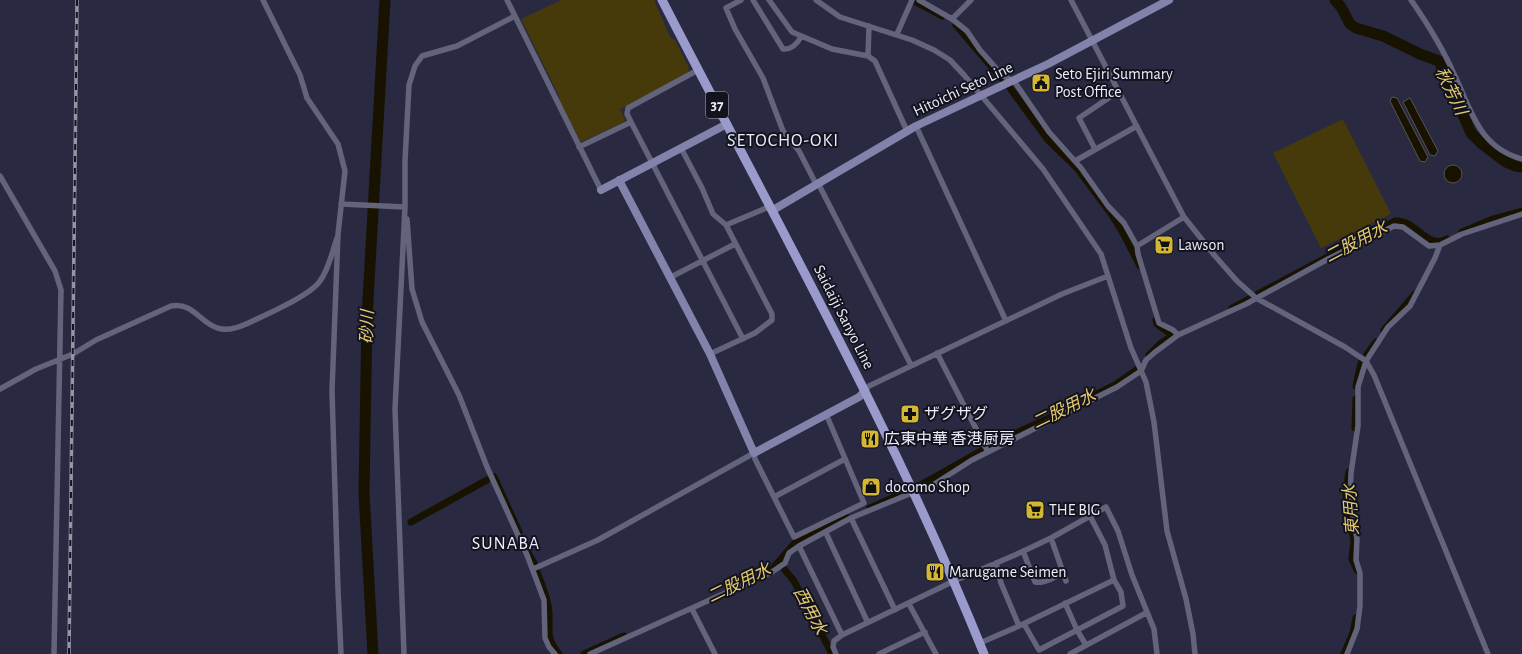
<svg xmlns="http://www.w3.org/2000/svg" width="1522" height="654" viewBox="0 0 1522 654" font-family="'Alegreya Sans','Noto Sans JP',sans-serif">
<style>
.green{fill:#463a0b}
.water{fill:#181301;stroke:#57544c}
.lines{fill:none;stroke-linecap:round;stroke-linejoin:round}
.canal{stroke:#181301;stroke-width:7}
.river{stroke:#181301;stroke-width:11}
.street{stroke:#63637c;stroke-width:5.5}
.secondary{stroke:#8282aa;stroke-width:8}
.primary{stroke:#9a9acd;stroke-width:9}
.rail-casing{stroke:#9595a9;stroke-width:3.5}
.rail{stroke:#13131e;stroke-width:2;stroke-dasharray:6;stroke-linecap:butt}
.labels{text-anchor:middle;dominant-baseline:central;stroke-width:4;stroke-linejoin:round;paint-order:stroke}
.shield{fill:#13131e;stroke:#aaabb9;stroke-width:1}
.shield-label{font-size:15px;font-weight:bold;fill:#ebecfc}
.poi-label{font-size:16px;fill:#ebecfc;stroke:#13131e;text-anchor:start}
.street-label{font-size:16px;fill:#ebecfc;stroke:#13131e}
.water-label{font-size:17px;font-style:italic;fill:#e3ca6d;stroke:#13131e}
.quarter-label{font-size:18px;letter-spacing:1px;fill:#ebecfc;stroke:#13131e}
</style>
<rect width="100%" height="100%" fill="#292941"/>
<path class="green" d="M561 0H654L670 37 675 40 689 68 688 73 620 109 625 119 624 122 581 142 560 102 559 96 521 19Z
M1343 119 1391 214 1321 248 1273 153Z"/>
<path class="water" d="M1392 97 1397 98 1428 157 1425 162 1420 161 1390 101Z
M1410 98 1438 151 1435 156 1430 155 1403 102Z
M1444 174a9 9 0 1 1 18 0a9 9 0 1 1-18 0Z"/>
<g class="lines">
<path class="canal" d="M914 1 942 16
M956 25 1002 79
M1010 88 1048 140 1077 168 1112 215 1123 233 1140 266
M1462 232 1493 219 1522 211
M1258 294 1395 221C1418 220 1426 250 1447 239
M1232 308 1249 299
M1156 320 1157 324 1173 336
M1384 330 1415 294
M1367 354 1376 342
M1149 355 1161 343 1174 335
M1356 386 1361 363
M1085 400 1115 385 1136 370
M1355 428 1356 399
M990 445 1058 414
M1349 472 1346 492 1347 504 1354 541 1352 559 1357 570
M494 477 519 532
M917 487 981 451
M870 508 908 491
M411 522 487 480
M527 551 534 563
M785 570 794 581 832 654
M537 572C542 585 548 599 549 612 550 632 545 637 559 654
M766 572 772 569 794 544 847 518
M584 654 624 636
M1344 654 1353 633 1356 618"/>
<path class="river" d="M1335 0 1341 7 1350 24 1356 28 1383 36 1420 54 1439 61 1471 133 1481 143 1506 162 1515 166 1522 167
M373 654 364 493 367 318 385 0"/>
<path class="street" d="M263 0 300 75 307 98 338 144 345 171 338 234 332 391 338 590 341 654
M507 0 601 190
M741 0 726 8 735 29 763 78 783 131 799 151 816 184
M753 0 783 49C791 50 797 44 801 37
M769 0 792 32 832 49 868 56 875 61 907 131
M816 0 840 17 912 40 934 50 950 60 964 75 1043 169 1101 254 1131 348 1146 382 1154 422 1167 531 1186 599 1193 634 1195 654
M919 0 952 19 967 31 980 50 1003 76 1014 81 1049 132 1081 168 1108 206 1124 223 1137 246 1138 254 1159 323 1173 330 1178 335
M1071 0 1184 217 1215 256 1237 281 1256 298 1345 347 1366 361 1374 375 1488 654
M1411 0C1427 23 1443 49 1454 74 1471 109 1478 147 1522 159
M952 19 971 0
M897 34 912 0
M868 56 869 26
M631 122 743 339
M916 126 1006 321
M579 147 631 122 627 114 628 108 698 70
M681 148 702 188 713 214 726 225 772 314V320L755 333 710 354
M1095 149 1079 118 1119 91
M1075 161 1137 126
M0 176 55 271 61 290 54 654
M818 183 911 365
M341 204 405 207
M407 219 412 289 422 322 459 395 487 467 527 555 544 600 545 638 549 647 555 654
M726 225 771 206
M1137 246 1184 217
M671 277 735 244
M937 353 988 452
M0 389 36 369 73 354 96 340 171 306C202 300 203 344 246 324 263 316 310 296 320 281 329 269 332 252 337 238
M865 391 869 386 1062 294 1108 276
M774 497 845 459
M851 518 895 610
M826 533 867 621
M1051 538 1066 581
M799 546 842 635
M1023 551 1035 582C1044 584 1057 577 1063 571
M996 563 1001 583 1019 626
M533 569 598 540 754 453 755 459 794 537 864 503 826 414
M1065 603 1077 630 1086 645
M909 604 936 654
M692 609 715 654
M1024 624 1039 650 1123 606 1121 592 1114 580 1105 545 1090 516
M980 643 1019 626 1114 580
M404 654 395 409 405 207V161L409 85 415 66 422 56 457 46 515 16
M590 654 772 572 785 563 789 553 799 546 851 518 914 492 925 490 972 460 1117 387 1141 371 1146 360 1154 353 1178 335 1246 304 1328 259 1394 226 1403 227 1429 246 1440 245 1462 234 1522 214
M836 654 833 647 834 641 842 635 954 581 1015 555 1051 538 1106 507 1118 531 1132 575 1154 629 1157 654
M879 654 925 632
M1070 654 1146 613
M1347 654 1357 629 1360 606V573L1356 560 1357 539 1350 499 1351 473 1358 426V387L1366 361 1388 327 1410 306 1435 258 1440 245"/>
<path class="secondary" d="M619 180 710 354 754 453 859 397 865 391
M601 190 727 124
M773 210 916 126 1048 64 1169 0"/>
<path class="primary" d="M662 0C773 216 893 428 984 654"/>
<defs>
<path id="rail" d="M69 654 77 0"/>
</defs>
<use href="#rail" class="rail-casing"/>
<use href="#rail" class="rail"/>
</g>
<defs>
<symbol id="civic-square" viewBox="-11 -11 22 22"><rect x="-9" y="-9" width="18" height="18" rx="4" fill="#d4b635" stroke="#13131e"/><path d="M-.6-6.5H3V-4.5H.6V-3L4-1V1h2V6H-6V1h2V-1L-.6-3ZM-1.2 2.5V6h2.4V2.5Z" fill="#111"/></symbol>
<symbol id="supermarket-square" viewBox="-11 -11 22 22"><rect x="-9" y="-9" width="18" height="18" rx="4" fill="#d4b635" stroke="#13131e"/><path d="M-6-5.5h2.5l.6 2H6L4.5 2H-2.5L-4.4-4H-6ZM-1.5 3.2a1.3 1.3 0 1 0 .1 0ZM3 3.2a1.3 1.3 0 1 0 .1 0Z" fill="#111"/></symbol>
<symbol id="pharmacy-square" viewBox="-11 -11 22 22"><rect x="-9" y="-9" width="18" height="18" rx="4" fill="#d4b635" stroke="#13131e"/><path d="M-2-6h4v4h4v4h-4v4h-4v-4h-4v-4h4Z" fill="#111"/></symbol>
<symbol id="restaurant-square" viewBox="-11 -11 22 22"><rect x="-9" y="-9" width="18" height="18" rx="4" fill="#d4b635" stroke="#13131e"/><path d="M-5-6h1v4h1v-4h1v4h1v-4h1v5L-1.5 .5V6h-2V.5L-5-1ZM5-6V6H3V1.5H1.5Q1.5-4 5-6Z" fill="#111"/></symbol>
<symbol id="shop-square" viewBox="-11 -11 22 22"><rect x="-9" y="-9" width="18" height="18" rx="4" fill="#d4b635" stroke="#13131e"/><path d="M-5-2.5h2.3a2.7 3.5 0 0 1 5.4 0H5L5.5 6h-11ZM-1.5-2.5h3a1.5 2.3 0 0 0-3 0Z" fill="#111"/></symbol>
</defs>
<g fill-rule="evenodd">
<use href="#civic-square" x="1030" y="72" width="22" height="22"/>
<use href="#supermarket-square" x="1153" y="234" width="22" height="22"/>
<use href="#pharmacy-square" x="899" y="403" width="22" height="22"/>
<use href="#restaurant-square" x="859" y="428" width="22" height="22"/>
<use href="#shop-square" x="860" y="476" width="22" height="22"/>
<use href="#supermarket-square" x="1024" y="499" width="22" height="22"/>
<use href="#restaurant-square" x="924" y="561" width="22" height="22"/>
</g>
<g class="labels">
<rect class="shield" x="706" y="92" width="22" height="26" rx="3"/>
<g class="shield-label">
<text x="717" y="105">37</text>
</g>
<g class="poi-label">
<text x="1055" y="74">Seto Ejiri Summary<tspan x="1055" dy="18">Post Office</tspan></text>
<text x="1178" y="245">Lawson</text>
<text x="924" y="414">ザグザグ</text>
<text x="884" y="439">広東中華 香港厨房</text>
<text x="885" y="487">docomo Shop</text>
<text x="1049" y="510">THE BIG</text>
<text x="949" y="572">Marugame Seimen</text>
</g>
<g class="street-label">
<text transform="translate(963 89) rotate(-25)">Hitoichi Seto Line</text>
<text transform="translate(844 317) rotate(63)">Saidaiji Sanyo Line</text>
</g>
<g class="water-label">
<text transform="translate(1451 91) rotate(64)">秋芳川</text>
<text transform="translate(1356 242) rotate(-28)">二股用水</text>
<text transform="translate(367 327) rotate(-88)">砂川</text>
<text transform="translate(1064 409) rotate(-26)">二股用水</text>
<text transform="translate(1351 510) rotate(-94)">東用水</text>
<text transform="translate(739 583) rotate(-26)">二股用水</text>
<text transform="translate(810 611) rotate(62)">西用水</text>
</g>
<g class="quarter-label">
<text x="783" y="141">SETOCHO-OKI</text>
<text x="506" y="544">SUNABA</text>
</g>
</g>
</svg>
